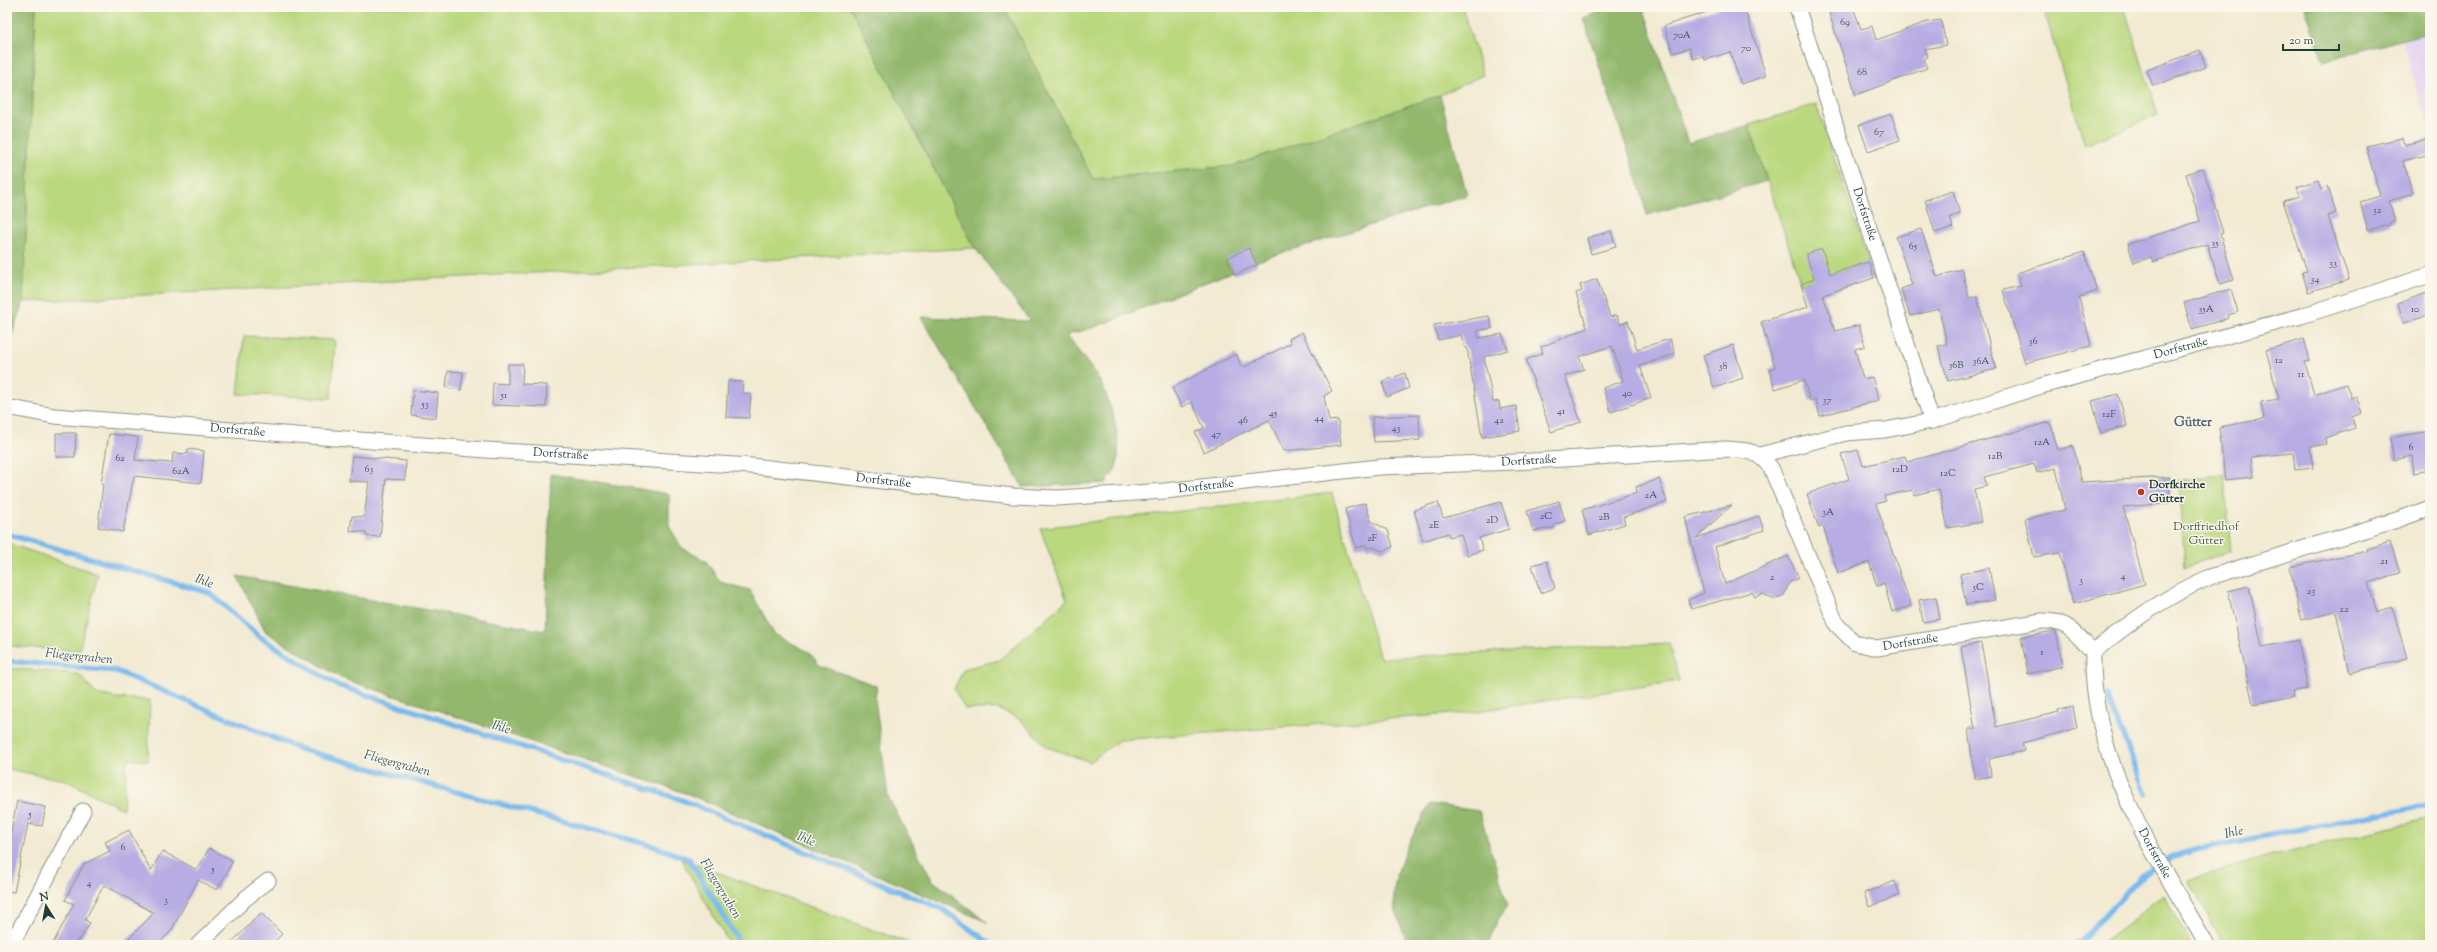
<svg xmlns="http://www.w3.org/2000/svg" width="2437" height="952" viewBox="0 0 2437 952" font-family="'Sorts Mill Goudy',serif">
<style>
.built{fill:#e5d3f1}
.green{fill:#bad87e;stroke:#6c8a59}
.forest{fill:#93b86d;stroke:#597a50}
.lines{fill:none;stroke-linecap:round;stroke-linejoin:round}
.stream{stroke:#79baee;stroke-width:5.5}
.building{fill:#b7ace3}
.street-casing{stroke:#889483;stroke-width:17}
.street{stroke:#fff;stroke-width:15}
.poi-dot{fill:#c8321e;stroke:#fbf7ec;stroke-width:1.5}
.labels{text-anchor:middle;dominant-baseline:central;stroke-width:3;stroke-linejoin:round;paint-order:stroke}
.number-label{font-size:10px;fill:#455960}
.street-label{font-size:12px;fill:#1f3d34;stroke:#fbf7ec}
.poi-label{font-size:12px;font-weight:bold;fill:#1f3d34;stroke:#fbf7ec;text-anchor:start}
.park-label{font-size:12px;fill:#3e5c43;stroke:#fbf7ec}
.neighbourhood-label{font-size:13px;font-weight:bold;fill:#546471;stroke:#fbf7ec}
.water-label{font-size:13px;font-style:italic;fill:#365c62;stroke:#fbf7ec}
</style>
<rect width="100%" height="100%" fill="#fbf7ec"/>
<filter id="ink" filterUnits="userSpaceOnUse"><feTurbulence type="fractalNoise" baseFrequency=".025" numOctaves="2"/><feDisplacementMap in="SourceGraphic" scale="8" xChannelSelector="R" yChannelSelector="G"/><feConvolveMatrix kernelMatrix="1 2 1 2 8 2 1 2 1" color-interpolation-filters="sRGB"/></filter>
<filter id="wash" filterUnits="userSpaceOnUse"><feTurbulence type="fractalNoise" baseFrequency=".012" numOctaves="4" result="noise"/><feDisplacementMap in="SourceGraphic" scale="16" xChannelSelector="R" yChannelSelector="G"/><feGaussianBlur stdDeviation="0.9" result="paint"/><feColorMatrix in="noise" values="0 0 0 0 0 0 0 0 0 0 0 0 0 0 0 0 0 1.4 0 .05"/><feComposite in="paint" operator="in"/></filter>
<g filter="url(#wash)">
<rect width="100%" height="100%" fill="#f2ead2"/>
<path class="built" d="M2430 32V131L2402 39Z"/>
<path class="green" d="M36 7H850L975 248 23 302Z
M1004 7H1462L1483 75 1440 95 1232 166 1093 179Z
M2043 7H2124L2158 115 2085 145Z
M1816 104 1869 262 1801 284 1749 125Z
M244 336 335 340 331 398 238 394Z
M2224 474 2231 551 2185 567 2178 481Z
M1332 493 1380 658 1669 643 1679 681 1465 713 1119 740 1090 762 1047 747 1021 720 998 709H965L954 689 964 669 999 660 1067 600 1040 528Z
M7 543 98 574 79 651 7 646Z
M7 668 79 674 96 694 117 698 150 700 148 761 127 759 123 809 65 780 7 769Z
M2430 818V942L2422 945H2224L2189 880 2269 856Z
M681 859 914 945H730Z
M2164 895 2192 945H2100Z"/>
<path class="forest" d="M7 7H36L23 302 7 348Z
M850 7H1004L1093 179 1232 166 1440 95 1467 195 1266 258 1095 327 1067 335C1076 350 1089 363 1098 378 1110 399 1124 443 1116 467 1114 473 1109 478 1106 483L1023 487 921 317 1030 321 975 248Z
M1615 7H1643L1688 143 1749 125 1767 181 1647 215 1638 181 1583 18Z
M2305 7H2430V32L2323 61Z
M551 474 669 494V526L682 548 706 561 720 582 750 590 774 634 809 652 819 665 877 686 875 699 888 797 932 880 987 922 688 794 341 678 266 632 237 576 545 631Z
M1430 804 1479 811 1508 906 1497 921 1488 945H1408C1404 932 1395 915 1394 901 1392 869 1415 831 1430 804Z"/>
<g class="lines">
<path class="stream" d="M7 534 210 593 260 637 337 685 682 800 942 909 992 945
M7 661 116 671 300 749 653 846 689 859 741 945
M2107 696 2146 794
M2075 945 2082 940 2144 874 2171 857 2199 849 2430 804"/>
</g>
<g id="blocks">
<path class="building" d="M1722 7H1744L1766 76 1741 84 1730 52 1705 60 1703 56 1693 59 1690 48 1673 53 1664 26Z
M1827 7H1853L1861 29 1872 26 1876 40 1927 22 1941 20 1946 45 1925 49 1928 57 1923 59 1927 68 1856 95Z
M2200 50 2206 67 2153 86 2147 70Z
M1891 114 1900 140 1868 151 1859 125Z
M2402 138 2404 145 2430 138V154L2403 161 2413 194 2389 201 2395 221 2389 223 2390 225 2368 230 2360 202 2380 196 2366 146Z
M2203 168 2223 233 2220 234 2234 280 2220 284 2207 244 2153 262 2151 257 2134 263 2128 244 2200 221 2186 174Z
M2318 180 2321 189 2328 186 2336 213 2328 216 2349 280 2308 292 2302 272 2307 271 2283 201 2300 196 2297 187Z
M1953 191 1960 214 1950 217 1953 227 1935 233 1925 200Z
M1921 229 1937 277 1962 269 1969 298 1977 296 1996 369 1948 381 1938 346 1947 344 1939 309 1910 316 1901 289 1912 285 1896 237Z
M1611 231 1616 247 1591 254 1587 238Z
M1249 248 1257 265 1235 275 1227 258Z
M1822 249 1830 274 1869 262 1874 278 1823 295 1835 331 1859 325 1865 346 1855 349 1863 379 1872 377 1879 400 1820 416 1815 399 1810 401 1804 380 1775 389 1769 369 1775 367 1761 322 1808 307 1801 284 1814 279 1806 254Z
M2084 252 2097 291 2079 297 2091 346 2025 363 2003 290 2021 286 2017 273Z
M1597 279 1610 317 1617 315 1620 324 1628 321 1637 349 1670 339 1675 354 1640 366 1651 398 1611 412 1603 388 1623 381 1612 346 1579 357 1584 369 1565 376 1581 422 1551 432 1526 360 1543 353 1541 347 1587 328 1576 293 1582 291 1580 285Z
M2231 289 2238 312 2228 315 2229 318 2192 329 2184 303Z
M2427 293 2430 315 2404 323 2398 303Z
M1489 316 1492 328 1477 331 1479 338 1502 334 1508 350 1484 357 1493 402 1499 401 1500 409 1516 406 1520 431 1482 437 1467 348H1465L1461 335 1438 340 1434 325Z
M1302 332 1332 391 1324 396 1329 421 1338 420 1341 445 1284 451 1269 420 1204 452 1195 432 1204 428 1192 402 1182 407 1172 388 1236 354 1242 368 1291 343 1289 339Z
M2304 339 2310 361 2305 362 2314 395 2346 384 2351 398 2356 396 2362 413 2352 417 2355 428 2325 438 2326 444 2310 447 2313 468 2295 470 2293 453 2251 457 2253 477 2225 480 2219 427 2264 419 2261 402 2279 399 2266 350Z
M1733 345 1743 378 1714 388 1703 355Z
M508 364H523L522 384 547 385 546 407 492 405 493 383 508 384Z
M448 371 463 372 461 390 446 388Z
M1405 373 1409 388 1387 397 1382 382Z
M728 381 743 382 742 393 751 394 749 418 726 417Z
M413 390 438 393 436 418 411 415Z
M2118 394 2127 426 2101 433 2092 401Z
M1419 415 1420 440 1374 442 1372 417Z
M2050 422 2058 450 2073 446 2082 482 2169 477 2170 503 2123 507 2145 584 2073 604 2060 553 2034 557 2025 519 2065 510 2056 468 2037 473 2034 464 1984 477 1987 486 1974 489 1981 522 1948 528 1939 489 1914 495 1912 490 1884 496 1886 501 1876 504 1911 606 1892 612 1884 583 1877 586 1869 562 1838 573 1823 526 1819 528 1807 494 1849 479 1841 454 1858 450 1863 466 1905 456 1907 462Z
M2430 431V470L2414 473 2412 456 2394 460 2390 438Z
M56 433H76L75 457H56Z
M109 434 138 437 135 460 172 463 173 453 187 454 188 449 204 451 201 483 134 476 123 532 98 527 103 484H101Z
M352 456 406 461 405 480 386 479 380 537 366 536V532L350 531 352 516 364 517 369 482 349 481Z
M1659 479 1667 502 1623 517 1625 524 1589 535 1582 510 1637 493 1636 487Z
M1559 501 1565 521 1556 524 1554 528 1533 531 1527 511Z
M1438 502 1443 518 1501 502 1509 529 1479 538 1483 550 1467 555 1461 534 1449 537 1448 533 1423 541 1414 510Z
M1365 503 1371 521 1388 530 1393 547 1382 551 1373 547 1367 548 1366 545 1356 548 1345 509Z
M1732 505 1696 538 1759 516 1764 530 1715 547 1725 584 1788 556 1799 578 1790 582 1784 595 1775 599 1763 594 1755 597 1752 592 1691 609 1688 600 1704 593 1685 517Z
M2390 542 2400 573 2368 583 2377 612 2392 607 2407 658 2350 673 2336 612 2301 620 2290 567 2368 551 2367 549Z
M1547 561 1555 588 1540 593 1532 565Z
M1989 568 1995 600 1966 605 1960 574Z
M2249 586 2262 647 2298 640 2308 689 2293 691 2294 696 2253 704 2228 591Z
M1936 597 1940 619 1923 622 1919 600Z
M2053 631 2056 632 2063 666 2028 674 2021 637Z
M1981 643 1996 727 2059 712 2058 710 2073 707 2077 728 2022 743 2024 751 1989 759 1991 776 1975 779 1968 729H1975L1961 647Z
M17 801 46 807 42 826 28 824 14 892 7 891V842H9Z
M129 830 151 871 162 851 197 870 209 848 233 861 217 890 198 880 171 931 158 945H122L154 913 104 885 85 920 90 923 80 940 78 939 75 945H52L74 904 65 900 84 864 110 851 105 842Z
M1895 881 1900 895 1869 907 1864 893Z
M261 913 282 934 271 945H229Z"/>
</g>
</g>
<g filter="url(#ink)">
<use href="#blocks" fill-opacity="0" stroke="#889483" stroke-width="1"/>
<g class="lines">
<defs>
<g id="street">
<path id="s1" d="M1797 7 1932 421"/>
<path id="s2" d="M7 407 54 416 486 450 752 466 1013 496 1058 498 1165 491 1379 467 1514 462 1726 449C1749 451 1756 449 1771 468L1837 625 1855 643 1877 648 2042 621C2068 620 2076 634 2093 652 2090 761 2156 855 2207 945"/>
<path id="s3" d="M1760 455 1846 433 1885 430 1932 421 2041 386 2301 316 2430 275"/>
<path d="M2093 652C2130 622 2166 596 2210 577L2400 519 2430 508"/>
<path d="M11 945 83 811"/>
<path d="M198 945 246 898 268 881"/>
</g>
</defs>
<use href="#street" class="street-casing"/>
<use href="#street" class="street"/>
</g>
</g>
<circle class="poi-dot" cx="2141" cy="492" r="4"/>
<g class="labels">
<g class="number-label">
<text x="1845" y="22">69</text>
<text x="1682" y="35">70A</text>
<text x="1746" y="48">70</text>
<text x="1862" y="72">68</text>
<text x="1879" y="132">67</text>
<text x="2377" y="210">32</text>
<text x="2215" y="243">35</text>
<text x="1913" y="246">65</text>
<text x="2333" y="263">33</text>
<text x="2315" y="279">34</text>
<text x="2206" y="309">35A</text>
<text x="2415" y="309">10</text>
<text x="2033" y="341">36</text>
<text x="2279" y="360">12</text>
<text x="1981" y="361">36A</text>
<text x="1956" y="365">36B</text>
<text x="1723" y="366">38</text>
<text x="2301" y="374">11</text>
<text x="1627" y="393">40</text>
<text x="504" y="395">51</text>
<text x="1827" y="400">37</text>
<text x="425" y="404">53</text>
<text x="1561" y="411">41</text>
<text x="1273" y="413">45</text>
<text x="2109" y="414">12F</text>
<text x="1319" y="418">44</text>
<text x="1243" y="420">46</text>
<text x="1499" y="420">42</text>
<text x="1396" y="428">43</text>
<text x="1216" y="434">47</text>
<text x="2042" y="442">12A</text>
<text x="2411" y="447">6</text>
<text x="1995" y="456">12B</text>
<text x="120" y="458">62</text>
<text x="369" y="469">63</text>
<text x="1900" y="469">12D</text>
<text x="181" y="471">62A</text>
<text x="1948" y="473">12C</text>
<text x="1651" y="495">2A</text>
<text x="1828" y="512">3A</text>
<text x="1546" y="516">2C</text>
<text x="1604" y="517">2B</text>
<text x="1492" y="520">2D</text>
<text x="1434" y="525">2E</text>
<text x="1372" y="538">2F</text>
<text x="2384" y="561">21</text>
<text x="2123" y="576">4</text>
<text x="1772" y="577">2</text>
<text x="2081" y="580">3</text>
<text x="1978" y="587">3C</text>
<text x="2311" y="591">23</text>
<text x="2344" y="609">22</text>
<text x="2042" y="652">1</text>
<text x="30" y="814">5</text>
<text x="123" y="847">6</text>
<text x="213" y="869">5</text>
<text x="89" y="883">4</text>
<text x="166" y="900">3</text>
</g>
<g class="street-label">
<text stroke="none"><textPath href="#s1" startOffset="218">Dorfstraße</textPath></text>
<text stroke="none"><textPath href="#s3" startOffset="435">Dorfstraße</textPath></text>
<text stroke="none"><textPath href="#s2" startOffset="232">Dorfstraße</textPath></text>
<text stroke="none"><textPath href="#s2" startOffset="556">Dorfstraße</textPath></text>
<text stroke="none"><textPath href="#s2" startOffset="1528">Dorfstraße</textPath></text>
<text stroke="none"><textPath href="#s2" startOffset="880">Dorfstraße</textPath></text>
<text stroke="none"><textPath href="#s2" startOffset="1204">Dorfstraße</textPath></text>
<text stroke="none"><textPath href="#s2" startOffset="2029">Dorfstraße</textPath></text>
<text stroke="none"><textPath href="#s2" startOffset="2438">Dorfstraße</textPath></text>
</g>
<g class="poi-label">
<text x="2149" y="485">Dorfkirche<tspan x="2149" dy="14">Gütter</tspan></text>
</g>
<g class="park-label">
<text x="2206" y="527">Dorffriedhof<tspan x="2206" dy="14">Gütter</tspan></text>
</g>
<g class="neighbourhood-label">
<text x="2193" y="423">Gütter</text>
</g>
<g class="water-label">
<text transform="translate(204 582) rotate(21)">Ihle</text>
<text transform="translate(79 657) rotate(6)">Fliegergraben</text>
<text transform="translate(501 728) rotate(18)">Ihle</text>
<text transform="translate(397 764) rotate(15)">Fliegergraben</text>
<text transform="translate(2234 833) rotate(-12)">Ihle</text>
<text transform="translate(806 840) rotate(23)">Ihle</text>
<text transform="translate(720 889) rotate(59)">Fliegergraben</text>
</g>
</g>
<rect width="2437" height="952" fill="none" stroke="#fbf7ec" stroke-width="24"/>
<g transform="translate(46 906) rotate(349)" stroke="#fbf7ec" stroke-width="3" paint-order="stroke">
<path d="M0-3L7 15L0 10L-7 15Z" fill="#1f3d34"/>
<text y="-6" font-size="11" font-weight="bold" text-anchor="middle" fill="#1f3d34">N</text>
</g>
<path d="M2283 44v6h56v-6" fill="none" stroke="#1f3d34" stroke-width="2"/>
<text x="2289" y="44" font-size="12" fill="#1f3d34" stroke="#fbf7ec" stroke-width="3" paint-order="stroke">20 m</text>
</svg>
